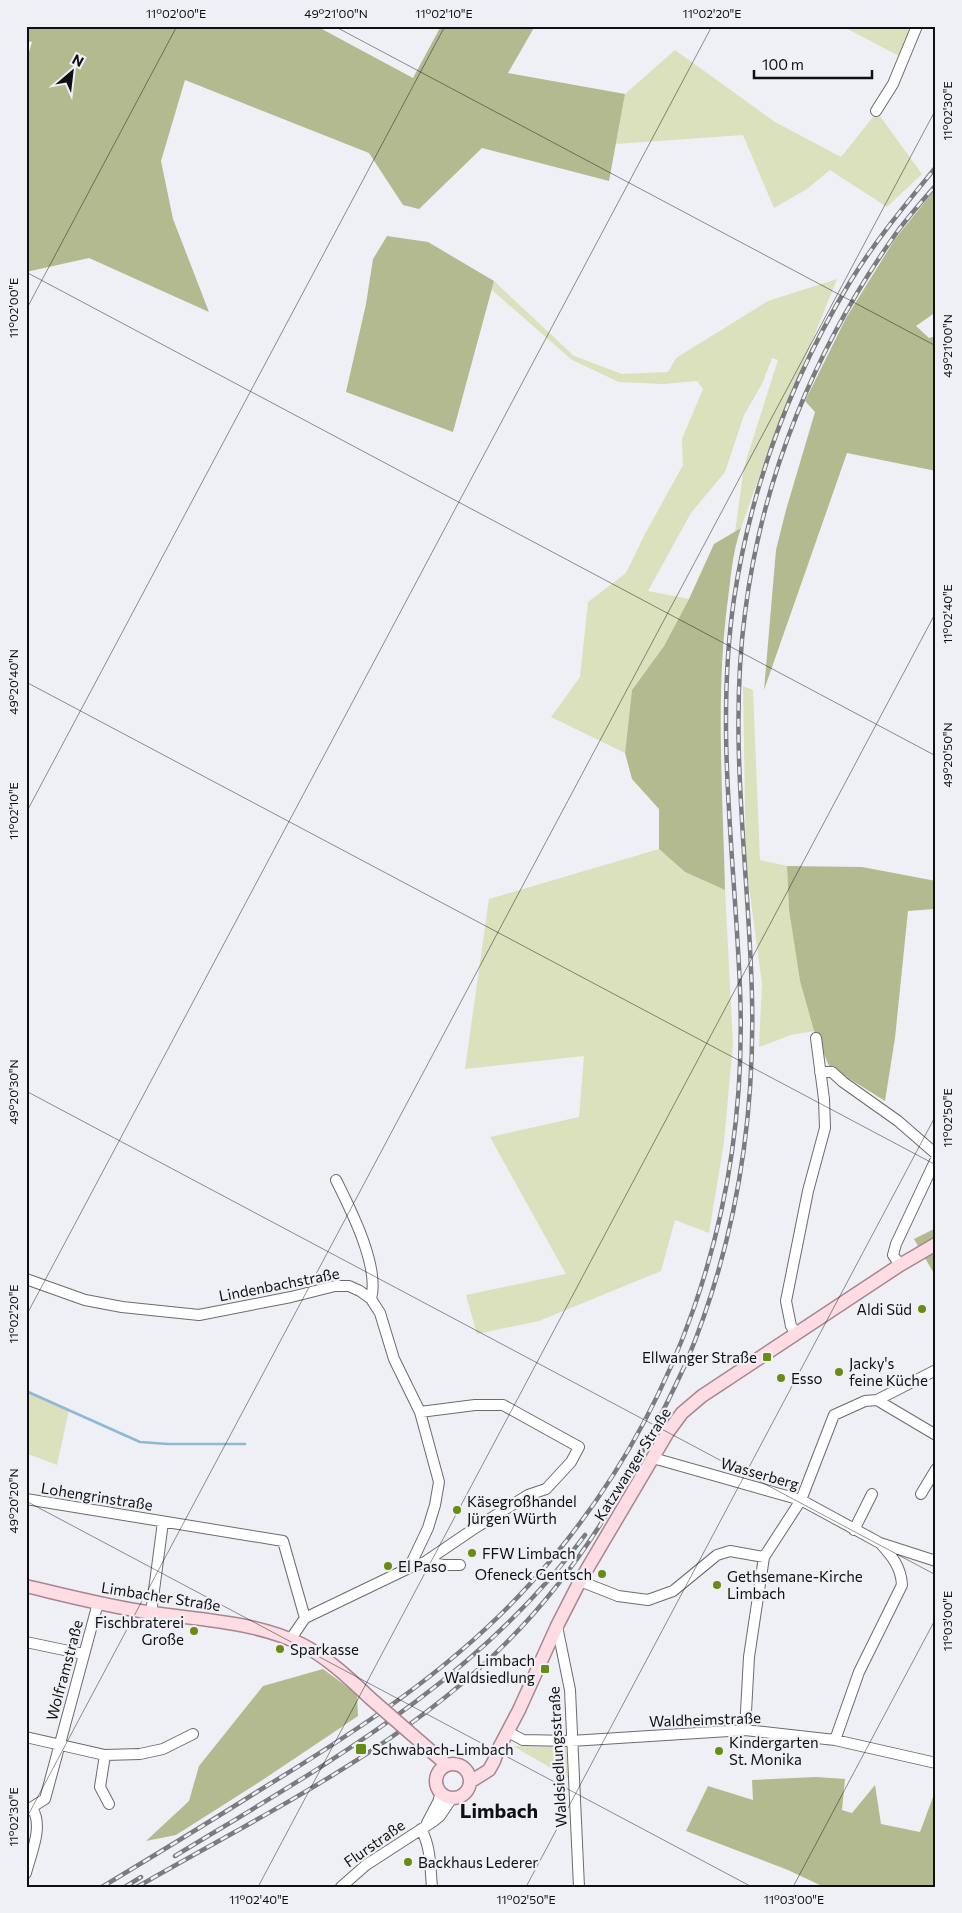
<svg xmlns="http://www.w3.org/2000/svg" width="962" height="1913" viewBox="0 0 962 1913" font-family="Commissioner,sans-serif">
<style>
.green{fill:#dbe0bd}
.forest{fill:#b4ba8f}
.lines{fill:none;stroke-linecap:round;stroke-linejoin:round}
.stream{stroke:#8eb8d3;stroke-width:2.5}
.minor-casing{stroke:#6a6c70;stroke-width:12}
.major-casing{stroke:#a9868f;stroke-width:15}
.minor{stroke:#fff;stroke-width:10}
.major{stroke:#fddce4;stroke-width:12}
.rail-casing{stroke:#797b7e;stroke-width:4.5}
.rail{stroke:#eef0f5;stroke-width:2.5;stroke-dasharray:8;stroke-linecap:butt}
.major-bridge-casing{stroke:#a9868f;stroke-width:15;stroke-linecap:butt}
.major-bridge{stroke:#fddce4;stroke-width:12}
.ticks{fill:none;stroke:#0f1012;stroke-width:1;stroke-opacity:0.45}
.poi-dot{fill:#678c14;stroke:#eef0f5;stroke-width:2}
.labels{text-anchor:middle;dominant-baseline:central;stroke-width:4.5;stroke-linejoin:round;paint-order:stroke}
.street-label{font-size:15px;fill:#0f1012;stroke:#eef0f5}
.poi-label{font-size:15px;fill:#0f1012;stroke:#eef0f5;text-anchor:start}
.district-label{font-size:20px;font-weight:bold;fill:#0f1012;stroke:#eef0f5}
.neatline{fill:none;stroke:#0f1012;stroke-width:2}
.ticks-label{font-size:12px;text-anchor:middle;fill:#0f1012}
</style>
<rect width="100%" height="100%" fill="#eef0f5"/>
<path class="green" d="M842 26H914L903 58Z
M675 50 775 122 841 157 877 112 922 174 887 207 830 170 807 189 774 208 743 135 616 144 625 94Z
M837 279 772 441 741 528 735 532 744 467 778 360 772 358 762 384 744 415 725 472 691 513 648 591 689 599 664 646 632 690 625 753 551 717 580 677 588 602 626 573 645 534 683 465 682 439 703 389 697 381 663 384 619 382 572 360 492 290 494 281 574 356 622 374 668 372 676 358 768 301Z
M743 686 753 690 760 860 787 866 789 910 800 981 814 1031 791 1035 759 1047 762 984 746 864Z
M659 849 685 872 725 890 733 1043 724 1142 709 1233 675 1220 661 1271 539 1321 477 1334 466 1295 566 1274 490 1137 579 1117 584 1056 465 1069 489 899Z
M26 1391 69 1410 57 1465 26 1453Z
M513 1746 566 1747 568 1778Z"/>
<path class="forest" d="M26 26H320V28L413 78 441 26H535L508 73 625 94 609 181 482 148 419 209 403 205 369 153 185 80 161 161 173 219 209 312 89 258 26 272V62L32 42 26 41Z
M936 188V312L916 326 929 338 936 336V471L847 453 764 690 776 550 786 510 815 412 805 401 846 318 895 239Z
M387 236 428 242 494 281 453 432 346 392 366 304 373 259Z
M741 528C733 550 731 575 728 599 715 694 723 794 725 890L685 872 659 849V809L632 779 625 753 632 690 664 646 689 599 714 544Z
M787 866 862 867 936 881 934 909 908 911 895 1038 885 1101 829 1066 814 1031 800 981 789 910Z
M936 1228V1277L914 1239Z
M323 1669 357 1694 358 1716 261 1781 176 1835 146 1841 189 1801 199 1766 263 1686Z
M816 1777 845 1779 842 1810 852 1813 875 1785 881 1824 920 1832 936 1789V1887H824L788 1870 686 1831 708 1786 753 1800 752 1780Z"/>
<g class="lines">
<path class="stream" d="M26 1391 140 1442 168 1444H245"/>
<defs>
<path id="minor" d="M876 111 893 84 917 26
M820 1072H832L843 1082 898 1121 936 1154
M336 1180C351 1210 380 1267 371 1299
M900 1265 893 1255 896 1244 936 1159
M26 1279 85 1300 122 1307 199 1315 291 1297 335 1286H349L360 1291 371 1299 380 1313 394 1359 420 1412 439 1482 435 1505 428 1528 409 1568
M796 1333 791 1326 786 1301 808 1191 825 1128 824 1099 816 1038
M877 1400 936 1435
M420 1412 475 1405H503L579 1447 571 1462 546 1489 528 1495 472 1530 425 1562
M653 1458 801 1500 880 1543 936 1561
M921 1494 936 1469
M26 1499 283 1541 305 1618
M854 1530 872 1494
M580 1581 618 1596 648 1600 673 1591 717 1555 730 1551 764 1557
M151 1613 163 1522
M557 1626 570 1690 579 1887
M290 1640 305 1618 409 1568 425 1562 444 1565H460
M26 1642 83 1654
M745 1730 749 1657 764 1557 801 1500 834 1415 865 1401 877 1400 936 1370
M508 1732 523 1740 571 1741 745 1730 835 1740 859 1672 902 1585C901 1567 892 1556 880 1543
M26 1737 105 1755 140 1754 163 1749 193 1734
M835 1740 936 1763
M105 1755 100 1787 109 1804
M26 1811 45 1799 98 1603
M427 1823 438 1802 441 1793
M421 1829C431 1847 430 1866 432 1887
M26 1873C31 1853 44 1826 32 1808
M341 1887 366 1865 434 1821 440 1816 452 1798"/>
<path id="major" d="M26 1586C68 1596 110 1607 153 1613 203 1620 255 1622 301 1644 327 1657 350 1679 370 1698
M409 1732 447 1765
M436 1781a17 17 0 1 1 34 0a17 17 0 1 1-34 0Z
M470 1782 489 1770 494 1761 498 1750 519 1710 557 1626 580 1581 668 1432 682 1413 702 1396 900 1265 936 1244"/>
</defs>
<use href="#minor" class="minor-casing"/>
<use href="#major" class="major-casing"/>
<use href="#minor" class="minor"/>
<use href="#major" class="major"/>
<defs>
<path id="rail" d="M175 1856C328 1763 476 1682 585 1535
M102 1887C155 1855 208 1823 260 1790 357 1731 452 1670 529 1585 678 1421 749 1210 740 989 735 859 715 729 734 599 751 487 791 379 850 282 875 241 906 204 936 167
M125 1887 141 1877
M137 1887C265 1813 402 1748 507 1642 567 1582 613 1511 651 1435 663 1411 675 1387 686 1363 735 1246 755 1123 752 997 749 869 728 742 745 613 762 476 817 344 897 232 909 216 923 200 936 185"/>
</defs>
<use href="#rail" class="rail-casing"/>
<use href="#rail" class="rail"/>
<defs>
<path id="major-bridge" d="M370 1698 409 1732"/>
</defs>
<use href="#major-bridge" class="major-bridge-casing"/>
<use href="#major-bridge" class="major-bridge"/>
</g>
<path class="ticks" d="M334 26 936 346M26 272 936 756M26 310 177 26M26 682 936 1165M26 813 445 26M26 1091 936 1575M26 1316 712 26M26 1501 752 1887M26 1819 936 109M258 1887 936 612M526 1887 936 1115M793 1887 936 1618"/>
<g class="poi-dot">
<circle cx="922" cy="1309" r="5"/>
<rect x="762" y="1352" width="10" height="10" rx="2.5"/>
<circle cx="839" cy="1372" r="5"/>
<circle cx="781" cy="1378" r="5"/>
<circle cx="457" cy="1510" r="5"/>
<circle cx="472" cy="1553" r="5"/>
<circle cx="388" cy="1566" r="5"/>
<circle cx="602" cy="1574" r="5"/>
<circle cx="717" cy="1585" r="5"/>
<circle cx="194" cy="1631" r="5"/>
<circle cx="280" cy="1649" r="5"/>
<rect x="540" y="1664" width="10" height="10" rx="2.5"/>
<rect x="355" y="1743" width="12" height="12" rx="2.5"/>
<circle cx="719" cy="1751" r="5"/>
<circle cx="408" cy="1862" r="5"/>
</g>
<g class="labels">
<g class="street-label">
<text transform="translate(279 1284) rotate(-11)">Lindenbachstraße</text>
<text transform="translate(632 1464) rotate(-58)">Katzwanger Straße</text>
<text transform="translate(760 1473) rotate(16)">Wasserberg</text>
<text transform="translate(97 1496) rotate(9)">Lohengrinstraße</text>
<text transform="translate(161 1596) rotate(9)">Limbacher Straße</text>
<text transform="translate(64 1670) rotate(-75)">Wolframstraße</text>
<text transform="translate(705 1719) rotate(-2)">Waldheimstraße</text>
<text transform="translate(557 1757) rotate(-93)">Waldsiedlungsstraße</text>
<text transform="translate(374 1843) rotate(-35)">Flurstraße</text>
</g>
<g class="poi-label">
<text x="912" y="1309" text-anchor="end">Aldi Süd</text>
<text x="757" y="1357" text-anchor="end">Ellwanger Straße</text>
<text x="849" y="1363">Jacky's<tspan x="849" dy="17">feine Küche</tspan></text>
<text x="791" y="1378">Esso</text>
<text x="467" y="1501">Käsegroßhandel<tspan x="467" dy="17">Jürgen Würth</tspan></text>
<text x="482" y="1553">FFW Limbach</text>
<text x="398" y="1566">El Paso</text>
<text x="592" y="1574" text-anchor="end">Ofeneck Gentsch</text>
<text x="727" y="1576">Gethsemane-Kirche<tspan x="727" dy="17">Limbach</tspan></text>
<text x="184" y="1622" text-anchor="end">Fischbraterei<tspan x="184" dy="17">Große</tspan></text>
<text x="290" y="1649">Sparkasse</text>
<text x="535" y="1660" text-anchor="end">Limbach<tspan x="535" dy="17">Waldsiedlung</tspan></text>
<text x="729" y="1742">Kindergarten<tspan x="729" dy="17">St. Monika</tspan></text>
<text x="372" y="1749">Schwabach-Limbach</text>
<text x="418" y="1862">Backhaus Lederer</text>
</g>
<g class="district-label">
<text x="499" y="1810">Limbach</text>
</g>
</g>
<rect width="962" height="1913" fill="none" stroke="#eef0f5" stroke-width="55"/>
<g transform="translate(72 72) rotate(28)" stroke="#eef0f5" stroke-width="4" paint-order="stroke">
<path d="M0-4L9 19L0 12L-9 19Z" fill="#0f1012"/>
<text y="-8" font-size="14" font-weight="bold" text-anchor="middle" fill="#0f1012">N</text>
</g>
<path d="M754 70v8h118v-8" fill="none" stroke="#0f1012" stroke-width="2.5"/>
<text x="762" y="70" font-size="15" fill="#0f1012" stroke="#eef0f5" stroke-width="4" paint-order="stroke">100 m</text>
<rect x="28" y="28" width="906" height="1858" class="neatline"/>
<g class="ticks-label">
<text x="176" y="18">11°02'00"E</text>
<text x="336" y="18">49°21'00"N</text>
<text x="444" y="18">11°02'10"E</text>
<text x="712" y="18">11°02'20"E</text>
<text transform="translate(948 111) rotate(-90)" y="4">11°02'30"E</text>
<text transform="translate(14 308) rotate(-90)" y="4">11°02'00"E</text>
<text transform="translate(948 346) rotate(-90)" y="4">49°21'00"N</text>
<text transform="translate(948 614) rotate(-90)" y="4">11°02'40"E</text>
<text transform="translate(14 682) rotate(-90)" y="4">49°20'40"N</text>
<text transform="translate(948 755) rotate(-90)" y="4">49°20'50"N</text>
<text transform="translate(14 811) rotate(-90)" y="4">11°02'10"E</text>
<text transform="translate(14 1092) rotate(-90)" y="4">49°20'30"N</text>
<text transform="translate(948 1118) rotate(-90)" y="4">11°02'50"E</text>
<text transform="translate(14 1314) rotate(-90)" y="4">11°02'20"E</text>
<text transform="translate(14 1501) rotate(-90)" y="4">49°20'20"N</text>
<text transform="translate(948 1621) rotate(-90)" y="4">11°03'00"E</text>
<text transform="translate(14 1817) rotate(-90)" y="4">11°02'30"E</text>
<text x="259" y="1904">11°02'40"E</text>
<text x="526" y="1904">11°02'50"E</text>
<text x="794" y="1904">11°03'00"E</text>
</g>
</svg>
